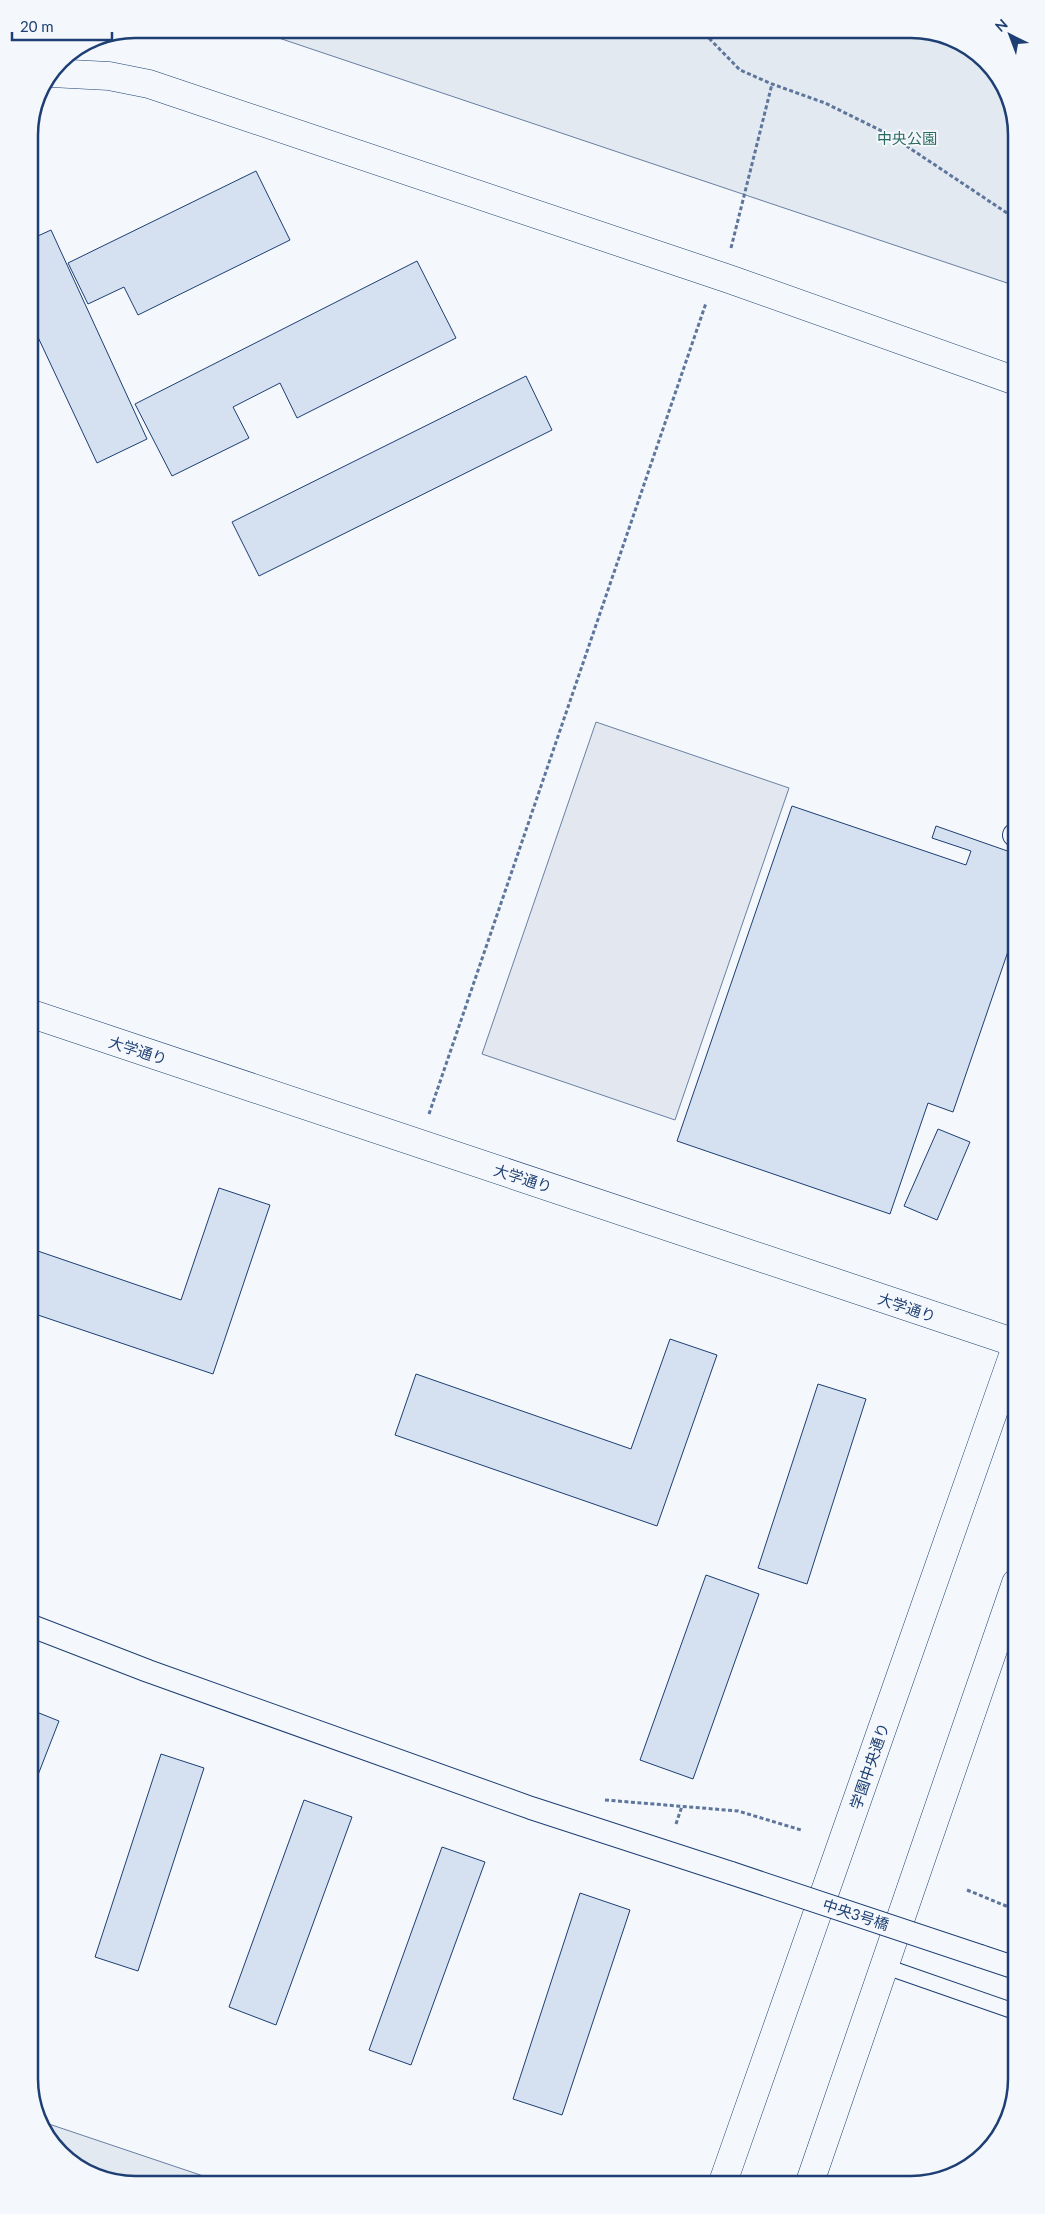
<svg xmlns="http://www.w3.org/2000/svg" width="1045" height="2214" viewBox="0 0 1045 2214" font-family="Lato,'Noto Sans JP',sans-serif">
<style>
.green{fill:#e3e9f0;stroke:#687fa3}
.parking{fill:#e3e8f0;stroke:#687fa3}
.building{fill:#d5e0f0;stroke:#1d3f73}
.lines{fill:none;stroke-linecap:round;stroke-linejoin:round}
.service-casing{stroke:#1d3f73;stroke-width:17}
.pedestrian-casing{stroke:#1d3f73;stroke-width:24}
.tertiary-casing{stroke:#1d3f73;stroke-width:29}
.primary-casing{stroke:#1d3f73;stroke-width:29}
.path{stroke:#5e769c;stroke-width:3;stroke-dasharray:4 2.5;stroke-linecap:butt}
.service{stroke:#f4f7fb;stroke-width:15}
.pedestrian{stroke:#f4f7fb;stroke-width:22}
.tertiary{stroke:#f4f7fb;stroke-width:28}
.primary{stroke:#f4f7fb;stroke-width:28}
.pedestrian-bridge-casing{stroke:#1d3f73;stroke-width:24;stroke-linecap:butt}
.pedestrian-bridge{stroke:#f4f7fb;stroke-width:22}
.labels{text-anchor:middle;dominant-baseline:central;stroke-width:4;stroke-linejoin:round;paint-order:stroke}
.park-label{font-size:15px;fill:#2c6c60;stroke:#f4f7fb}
.street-label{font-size:15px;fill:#1d3f73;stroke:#f4f7fb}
.rim{fill:none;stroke:#1d3f73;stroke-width:2.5}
</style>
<rect width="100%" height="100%" fill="#f4f7fb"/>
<path class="green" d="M252 29H918L975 50 1008 94 1016 135V286Z
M37 2120 230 2185H128L70 2164Z"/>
<path class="parking" d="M596 722 789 788 675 1120 482 1054Z"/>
<path class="building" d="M256 171 290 240 138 315 124 287 88 304 68 263Z
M51 230 147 439 97 463 29 318V240Z
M417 261 456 338 297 418 280 383 233 407 249 438 172 476 135 404Z
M526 376 552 430 259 576 232 522Z
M792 806 966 865 971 851 932 838 936 826 1016 854V928L953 1112 928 1103 890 1214 677 1141Z
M938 1129 970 1142 937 1220 904 1206Z
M219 1188 270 1205 213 1374 29 1312V1248L181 1300Z
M670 1339 717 1355 657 1526 395 1435 416 1374 631 1449Z
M818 1384 866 1399 807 1584 758 1568Z
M706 1575 759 1594 693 1779 640 1760Z
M29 1709 59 1721 29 1798Z
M161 1754 204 1768 138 1971 95 1957Z
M304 1800 352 1817 276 2025 229 2007Z
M442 1847 485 1862 411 2065 369 2050Z
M580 1893 630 1910 562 2115 513 2099Z"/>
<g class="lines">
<defs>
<path id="service" d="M884 1966 1016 2012"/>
<path id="pedestrian" d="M1014 835 1016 836
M29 1625 148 1671 531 1808 731 1873
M980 1956 1016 1968"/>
<path id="tertiary" d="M51 73 109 76 149 84 729 279 1016 381
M29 1013 1016 1343"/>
<path id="primary" d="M722 2185 1016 1347
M809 2185 1016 1583"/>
</defs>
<use href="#service" class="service-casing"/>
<use href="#pedestrian" class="pedestrian-casing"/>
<use href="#tertiary" class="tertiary-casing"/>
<use href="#primary" class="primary-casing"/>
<path class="path" d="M700 29 740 70 772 84 825 103 890 135 1016 219
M731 248 772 84
M429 1114 706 303
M605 1800 738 1811 801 1830
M676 1824 682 1806
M967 1890 1016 1910"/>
<use href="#service" class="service"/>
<use href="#pedestrian" class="pedestrian"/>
<use href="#tertiary" class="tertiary"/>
<use href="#primary" class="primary"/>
<defs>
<path id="pedestrian-bridge" d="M731 1873 980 1956"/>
</defs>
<use href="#pedestrian-bridge" class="pedestrian-bridge-casing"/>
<use href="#pedestrian-bridge" class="pedestrian-bridge"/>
</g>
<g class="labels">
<g class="park-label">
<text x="907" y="138">中央公園</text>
</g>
<g class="street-label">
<text transform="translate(138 1050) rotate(18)">大学通り</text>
<text transform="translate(523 1178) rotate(18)">大学通り</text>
<text transform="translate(907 1307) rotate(19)">大学通り</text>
<text transform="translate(869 1766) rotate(-71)">学園中央通り</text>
<text transform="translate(856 1914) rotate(18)">中央3号橋</text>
</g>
</g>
<path d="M0 0H1045V2214H0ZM135 38H911A97 97 0 0 1 1008 135V2079A97 97 0 0 1 911 2176H135A97 97 0 0 1 38 2079V135A97 97 0 0 1 135 38Z" fill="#f4f7fb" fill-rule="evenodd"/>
<path class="rim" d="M135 38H911A97 97 0 0 1 1008 135V2079A97 97 0 0 1 911 2176H135A97 97 0 0 1 38 2079V135A97 97 0 0 1 135 38Z"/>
<g transform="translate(1010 35) rotate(318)" stroke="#f4f7fb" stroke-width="4" paint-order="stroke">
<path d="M0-4L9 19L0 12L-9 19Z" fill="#1d3f73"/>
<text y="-8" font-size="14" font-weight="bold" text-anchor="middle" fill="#1d3f73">N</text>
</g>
<path d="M12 32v8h100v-8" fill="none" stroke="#1d3f73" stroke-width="2.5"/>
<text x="20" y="32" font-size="15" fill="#1d3f73" stroke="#f4f7fb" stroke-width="4" paint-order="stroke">20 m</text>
</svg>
